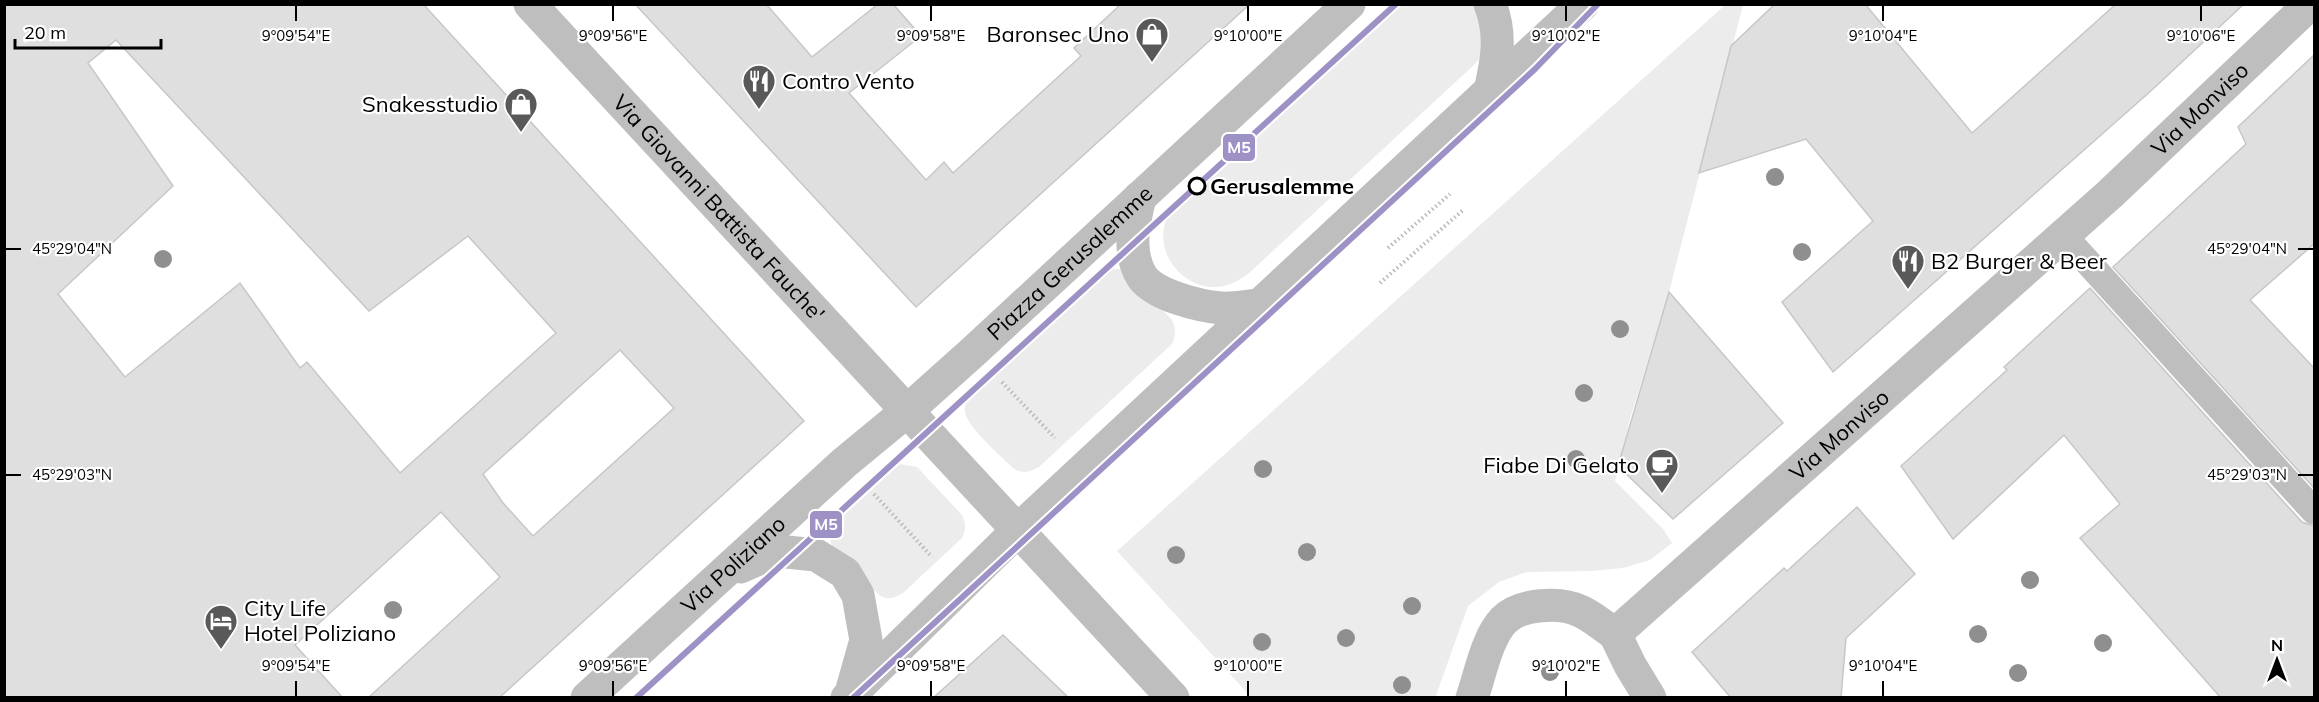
<svg xmlns="http://www.w3.org/2000/svg" width="2319" height="702" viewBox="0 0 2319 702" font-family="Mulish,sans-serif">
<style>
.green{fill:#ececec}
.building{fill:#dfdfdf;stroke:#c7c7c7;stroke-width:1.5;fill-rule:evenodd}
.lines{fill:none;stroke-linecap:round;stroke-linejoin:round}
.path{stroke:#b9b9b9;stroke-width:4;stroke-dasharray:1.5 3;stroke-linecap:butt}
.service{stroke:#bebebe;stroke-width:27}
.minor{stroke:#bebebe;stroke-width:33}
.tertiary{stroke:#bebebe;stroke-width:33}
.metro-1-casing{stroke:#fff;stroke-width:10}
.metro-1{stroke:#9d91c5;stroke-width:6}
.tree{fill:#8f8f8f}
.ticks{fill:none;stroke:#000;stroke-width:2}
.stop-dot{fill:#fff;stroke:#000;stroke-width:3}
.labels{text-anchor:middle;dominant-baseline:central;stroke-width:4.5;stroke-linejoin:round;paint-order:stroke}
.poi-label{font-size:22px;fill:#000;stroke:#fff;text-anchor:end}
.street-label{font-size:22px;fill:#000;stroke:#fff}
.stop-label{font-size:22px;font-weight:bold;fill:#000;stroke:#fff;text-anchor:start}
.ticks-label{font-size:15px;text-anchor:middle;fill:#000;stroke:#fff;stroke-width:4.5;stroke-linejoin:round;paint-order:stroke}
.line-badge{stroke:#fff;stroke-width:2}
.badge-label{font-size:16px;text-anchor:middle;font-weight:bold;fill:#fff}
</style>
<rect width="100%" height="100%" fill="#fff"/>
<path class="green" d="M1391 5H1484L1483 54 1475 64 1248 274C1241 279 1233 284 1224 286 1189 294 1155 258 1165 224 1168 214 1174 207 1179 200Z
M1725 5H1743L1669 292 1630 419 1615 481 1663 529 1672 543 1650 560 1623 568 1591 571 1527 572 1499 582 1468 606 1435 698 1251 697 1117 551Z
M1110 269H1120L1126 272 1172 320C1176 328 1176 335 1172 344L1039 467C1030 472 1024 474 1014 469 1003 458 967 427 965 412 964 407 966 403 969 399Z
M900 464 917 467 962 515C966 523 966 530 962 538L903 593C894 598 888 601 879 595L834 549C829 541 829 534 833 525Z"/>
<path class="building" d="M4 4H423L804 421 499 698H368L500 577 441 512 295 645 343 698H4ZM116 40 369 311 468 236 556 333 400 473 307 362 300 368 240 283 125 377 58 294 173 186 88 63ZM620 350 674 408 533 536 503 503 483 474Z
M635 4H766L812 57 878 4H893L921 36 849 93 926 180 944 162 953 173 1081 56 1074 48 1121 4H1250L916 307Z
M1775 4H1865L1972 133 2116 4H2244L2153 89 1833 372 1782 302 1873 221 1806 139 1699 173 1731 46Z
M2314 55V244L2250 300 2314 368V488L2113 267 2246 144 2238 127Z
M2090 288 2302 522 2314 526V698H2221L2080 538 2120 504 2064 435 1953 539 1901 466 2007 370 2004 367Z
M1669 292 1783 423 1673 519 1618 466Z
M1857 507 1915 574 1846 638 1841 698H1731L1692 652 1784 568 1787 571Z
M1003 635 1069 698H933Z"/>
<g class="lines">
<path class="path" d="M1388 248 1450 194
M1380 283 1463 210
M1002 382 1055 438
M874 494 932 557"/>
<path class="service" d="M2063 235 2314 511"/>
<g class="minor">
<path id="s1" d="M530 4 1173 698"/>
<path id="s2" d="M1615 634 2110 194 2310 4"/>
<path d="M1615 634 1630 665 1650 698"/>
<path d="M1472 698C1480 675 1487 637 1504 620 1520 604 1560 601 1580 611 1592 616 1604 627 1615 634"/>
</g>
<g class="tertiary">
<path d="M1490 91C1497 60 1502 34 1490 4"/>
<path d="M1140 197C1134 222 1127 251 1141 275 1152 295 1200 306 1221 308 1233 309 1247 306 1259 305"/>
<path d="M740 567 777 551 816 555 845 573 858 595 866 640 851 693"/>
<path id="s3" d="M587 698 844 463 907 411 974 351 1349 4"/>
<path d="M847 698 1018 530 1583 4"/>
</g>
<defs>
<path id="metro-1" d="M636 698 1396 4
M853 698 1535 69 1598 4"/>
</defs>
<use href="#metro-1" class="metro-1-casing"/>
<use href="#metro-1" class="metro-1"/>
</g>
<g class="tree">
<circle cx="1775" cy="177" r="9"/>
<circle cx="1802" cy="252" r="9"/>
<circle cx="163" cy="259" r="9"/>
<circle cx="1620" cy="329" r="9"/>
<circle cx="1584" cy="393" r="9"/>
<circle cx="1576" cy="459" r="9"/>
<circle cx="1263" cy="469" r="9"/>
<circle cx="1307" cy="552" r="9"/>
<circle cx="1176" cy="555" r="9"/>
<circle cx="2030" cy="580" r="9"/>
<circle cx="1412" cy="606" r="9"/>
<circle cx="393" cy="610" r="9"/>
<circle cx="1978" cy="634" r="9"/>
<circle cx="1346" cy="638" r="9"/>
<circle cx="1262" cy="642" r="9"/>
<circle cx="2103" cy="643" r="9"/>
<circle cx="1550" cy="672" r="9"/>
<circle cx="2018" cy="673" r="9"/>
<circle cx="1402" cy="685" r="9"/>
</g>
<path class="ticks" d="M296 6V21M613 6V21M931 6V21M1248 6V21M1566 6V21M1883 6V21M2201 6V21M6 249H21M2298 249H2313M6 475H21M2298 475H2313M296 681V696M613 681V696M931 681V696M1248 681V696M1566 681V696M1883 681V696"/>
<defs>
<symbol id="shop-pin" viewBox="-11 -11 22 30"><path d="M0 17L-7.5 6A9.5 9.5 0 1 1 7.5 6Z" fill="#595959" stroke="#fff"/><path d="M-5-2.5h2.3a2.7 3.5 0 0 1 5.4 0H5L5.5 6h-11ZM-1.5-2.5h3a1.5 2.3 0 0 0-3 0Z" fill="#fff"/></symbol>
<symbol id="restaurant-pin" viewBox="-11 -11 22 30"><path d="M0 17L-7.5 6A9.5 9.5 0 1 1 7.5 6Z" fill="#595959" stroke="#fff"/><path d="M-5-6h1v4h1v-4h1v4h1v-4h1v5L-1.5 .5V6h-2V.5L-5-1ZM5-6V6H3V1.5H1.5Q1.5-4 5-6Z" fill="#fff"/></symbol>
<symbol id="cafe-pin" viewBox="-11 -11 22 30"><path d="M0 17L-7.5 6A9.5 9.5 0 1 1 7.5 6Z" fill="#595959" stroke="#fff"/><path d="M-5.5-4.5H6V0H3Q3 3.5 0 3.5H-2.5Q-5.5 3.5-5.5 0ZM3-3.2v2h1.7v-2ZM-6 4.5H4V6H-6Z" fill="#fff"/></symbol>
<symbol id="hotel-pin" viewBox="-11 -11 22 30"><path d="M0 17L-7.5 6A9.5 9.5 0 1 1 7.5 6Z" fill="#595959" stroke="#fff"/><path d="M-6-4.5h1.5V1H6V5H4.5V3h-9V5H-6ZM-4 0a1.8 1.8 0 1 1 3.6 0ZM.5 0V-2.5h3Q6-2.5 6 0Z" fill="#fff"/></symbol>
</defs>
<g fill-rule="evenodd">
<use href="#shop-pin" x="1133" y="15" width="38" height="52"/>
<use href="#restaurant-pin" x="740" y="62" width="38" height="52"/>
<use href="#shop-pin" x="502" y="85" width="38" height="52"/>
<use href="#restaurant-pin" x="1889" y="242" width="38" height="52"/>
<use href="#cafe-pin" x="1643" y="446" width="38" height="52"/>
<use href="#hotel-pin" x="202" y="602" width="38" height="52"/>
</g>
<circle class="stop-dot" cx="1197" cy="186" r="8"/>
<g class="labels">
<g class="poi-label">
<text x="1129" y="34">Baronsec Uno</text>
<text x="782" y="81" text-anchor="start">Contro Vento</text>
<text x="498" y="104">Snakesstudio</text>
<text x="1931" y="261" text-anchor="start">B2 Burger &amp; Beer</text>
<text x="1639" y="465">Fiabe Di Gelato</text>
<text x="244" y="608" text-anchor="start">City Life<tspan x="244" dy="25">Hotel Poliziano</tspan></text>
</g>
<g class="street-label">
<text stroke="none"><textPath href="#s2" startOffset="786">Via Monviso</textPath></text>
<text stroke="none"><textPath href="#s1" startOffset="278">Via Giovanni Battista Fauche'</textPath></text>
<text stroke="none"><textPath href="#s3" startOffset="650">Piazza Gerusalemme</textPath></text>
<text stroke="none"><textPath href="#s2" startOffset="300">Via Monviso</textPath></text>
<text stroke="none"><textPath href="#s3" startOffset="198">Via Poliziano</textPath></text>
</g>
<g class="stop-label">
<text x="1210" y="186">Gerusalemme</text>
</g>
</g>
<g class="ticks-label">
<text x="296" y="41">9°09'54"E</text>
<text x="613" y="41">9°09'56"E</text>
<text x="931" y="41">9°09'58"E</text>
<text x="1248" y="41">9°10'00"E</text>
<text x="1566" y="41">9°10'02"E</text>
<text x="1883" y="41">9°10'04"E</text>
<text x="2201" y="41">9°10'06"E</text>
<text x="72" y="254">45°29'04"N</text>
<text x="2247" y="254">45°29'04"N</text>
<text x="72" y="480">45°29'03"N</text>
<text x="2247" y="480">45°29'03"N</text>
<text x="296" y="671">9°09'54"E</text>
<text x="613" y="671">9°09'56"E</text>
<text x="931" y="671">9°09'58"E</text>
<text x="1248" y="671">9°10'00"E</text>
<text x="1566" y="671">9°10'02"E</text>
<text x="1883" y="671">9°10'04"E</text>
</g>
<g class="line-badge">
<rect x="1222" y="133" width="34" height="29" rx="6" fill="#9d91c5"/>
<rect x="809" y="510" width="34" height="29" rx="6" fill="#9d91c5"/>
</g>
<g class="badge-label">
<text x="1239" y="153">M5</text>
<text x="826" y="530">M5</text>
</g>
<rect width="2319" height="702" fill="none" stroke="#000000" stroke-width="12"/>
<g transform="translate(2277 660)" stroke="#ffffff" stroke-width="4.5" paint-order="stroke">
<path d="M0-4.5L10 22L0 15L-10 22Z" fill="#000000"/>
<text y="-9" font-size="16" font-weight="bold" text-anchor="middle" fill="#000000">N</text>
</g>
<path d="M15 39v9h146v-9" fill="none" stroke="#000000" stroke-width="3"/>
<text x="24" y="39" font-size="18" fill="#000000" stroke="#ffffff" stroke-width="4.5" paint-order="stroke">20 m</text>
</svg>
